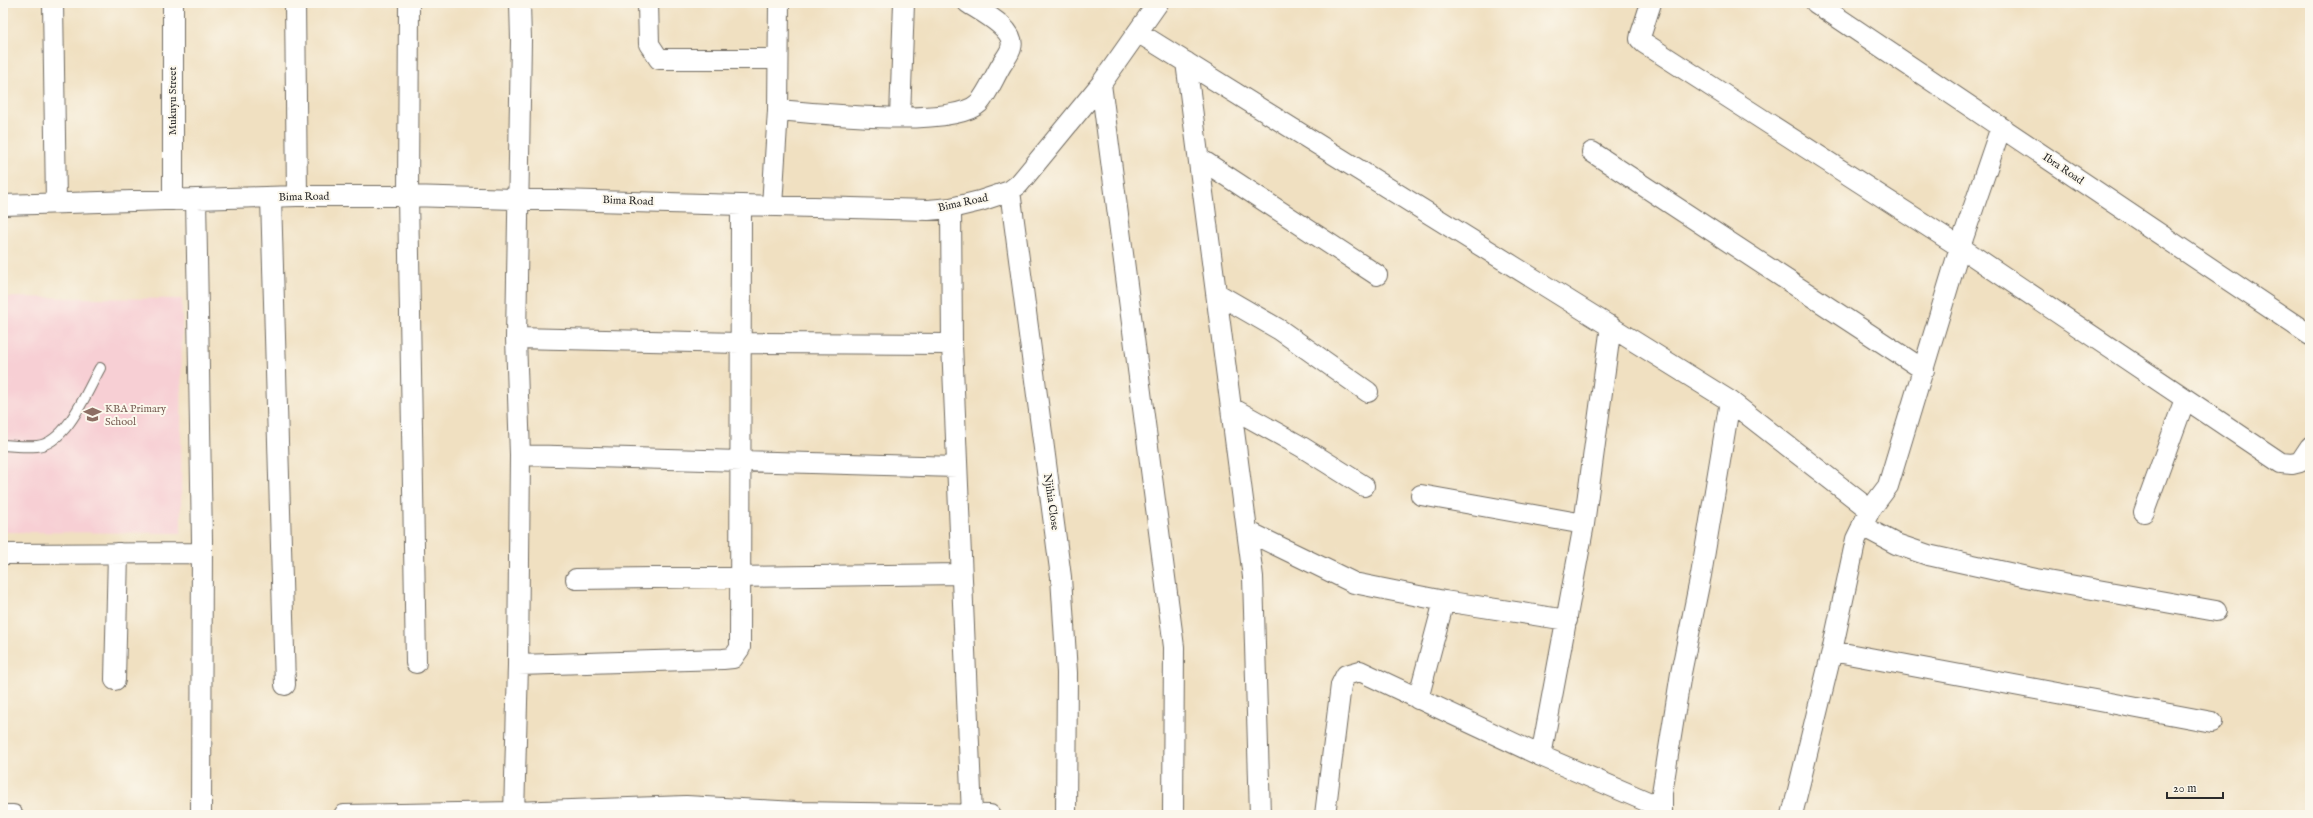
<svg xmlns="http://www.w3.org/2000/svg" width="2313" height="818" viewBox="0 0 2313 818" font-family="'IM FELL English',serif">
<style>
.built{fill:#f7cfd4}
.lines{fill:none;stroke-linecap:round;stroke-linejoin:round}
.service-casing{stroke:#706a60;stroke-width:12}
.minor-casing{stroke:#706a60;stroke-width:22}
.service{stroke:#fff;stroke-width:10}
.minor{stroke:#fff;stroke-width:20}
.labels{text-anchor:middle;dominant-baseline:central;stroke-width:4;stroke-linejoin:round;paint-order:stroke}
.street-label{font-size:11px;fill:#2b2b2b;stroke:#fbf7ec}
.education-label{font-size:11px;fill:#785e54;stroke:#fbf7ec;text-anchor:start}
</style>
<rect width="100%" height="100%" fill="#fbf7ec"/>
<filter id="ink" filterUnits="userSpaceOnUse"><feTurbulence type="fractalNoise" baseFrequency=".025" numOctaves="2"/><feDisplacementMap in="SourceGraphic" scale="8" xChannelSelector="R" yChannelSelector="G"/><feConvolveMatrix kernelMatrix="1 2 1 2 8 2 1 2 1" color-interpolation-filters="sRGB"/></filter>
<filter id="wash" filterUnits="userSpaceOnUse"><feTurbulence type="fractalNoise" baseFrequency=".012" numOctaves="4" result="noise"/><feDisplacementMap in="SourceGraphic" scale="16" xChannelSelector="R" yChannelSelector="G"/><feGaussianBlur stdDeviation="0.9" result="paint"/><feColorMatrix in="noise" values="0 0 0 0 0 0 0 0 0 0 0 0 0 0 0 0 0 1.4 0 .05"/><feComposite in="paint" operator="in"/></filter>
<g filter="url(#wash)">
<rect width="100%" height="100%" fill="#f0e0c1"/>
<path class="built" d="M3 297 182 299 181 533 3 532Z"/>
</g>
<g filter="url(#ink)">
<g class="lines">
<defs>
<path id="service" d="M3 445C14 446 26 447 37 446 67 443 87 391 100 368"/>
<path id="minor" d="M53 3 56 203
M295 3 297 196
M409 3 408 196 416 663
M648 3 649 44 659 59H778
M1651 3 1641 34 1640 39 1644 43 1960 247 2281 463 2292 464 2300 462 2310 447
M1816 3 2310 335
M1139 33 1730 401 1870 510
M1186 62 1253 577 1260 815
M1101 84 1174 647 1173 815
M778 110C817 113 952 129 979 103 988 93 995 75 1002 64 1005 59 1010 53 1011 48 1017 29 980 11 968 3
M900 117 904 3
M1592 152 1924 370
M1199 158 1377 275
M1010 191 1061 577 1067 673 1066 815
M271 198 285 685
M196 199 202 540 201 815
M173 200V3
M3 205 297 196H408L928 210 951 208 980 201 1010 191 1019 184 1101 84 1158 3
M772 206 778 110 779 3
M951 208 952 344 972 815
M1216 293 1280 330 1368 392
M516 338 739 343 952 344
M1232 408 1302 447 1364 486
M520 455 957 467
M1421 495 1584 524
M2144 512 2185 399
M1862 526 1896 544 1928 555 2036 579 2216 611
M1247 531 1354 583 1444 601 1567 620
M3 554 201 553
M576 579 961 574
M1832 651 2212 722
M518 665 723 659 733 658 740 648 741 205
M115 680 118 553
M1418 699 1444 601
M1541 756 1584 524 1611 326
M3 815H13
M344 815 514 812 686 806 796 812 990 815
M514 815 518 665 520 455 516 338 521 40 520 3
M1325 815 1341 685 1346 675 1360 671 1541 756 1662 808
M1662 815V793L1681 673 1701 575 1730 401
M1792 815 1832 651 1856 539 1870 510 1888 486 1960 247 2001 127"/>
</defs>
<use href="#service" class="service-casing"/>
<use href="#minor" class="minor-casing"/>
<use href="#service" class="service"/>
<use href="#minor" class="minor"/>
</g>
</g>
<defs>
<symbol id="school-bare" viewBox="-9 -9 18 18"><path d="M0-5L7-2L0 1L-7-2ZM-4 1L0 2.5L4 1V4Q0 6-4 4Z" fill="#8d6e63" stroke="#fbf7ec" stroke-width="2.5" paint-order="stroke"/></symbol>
</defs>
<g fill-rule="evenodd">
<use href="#school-bare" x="80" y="402" width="25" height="25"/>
</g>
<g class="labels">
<g class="street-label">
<text transform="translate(173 101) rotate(-90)">Mukuyu Street</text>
<text transform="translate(2063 169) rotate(34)">Ibra Road</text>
<text transform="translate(304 197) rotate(-1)">Bima Road</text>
<text transform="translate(628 201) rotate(2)">Bima Road</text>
<text transform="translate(963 203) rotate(-12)">Bima Road</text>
<text transform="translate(1051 502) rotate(82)">Njihia Close</text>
</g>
<g class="education-label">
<text x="105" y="409">KBA Primary<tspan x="105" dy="13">School</tspan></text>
</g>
</g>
<rect width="2313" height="818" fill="none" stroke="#fbf7ec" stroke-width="16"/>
<path d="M2167 792v6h56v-6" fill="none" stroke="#2b2b2b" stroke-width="2"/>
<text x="2173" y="792" font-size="12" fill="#2b2b2b" stroke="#fbf7ec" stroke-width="3" paint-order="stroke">20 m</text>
</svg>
